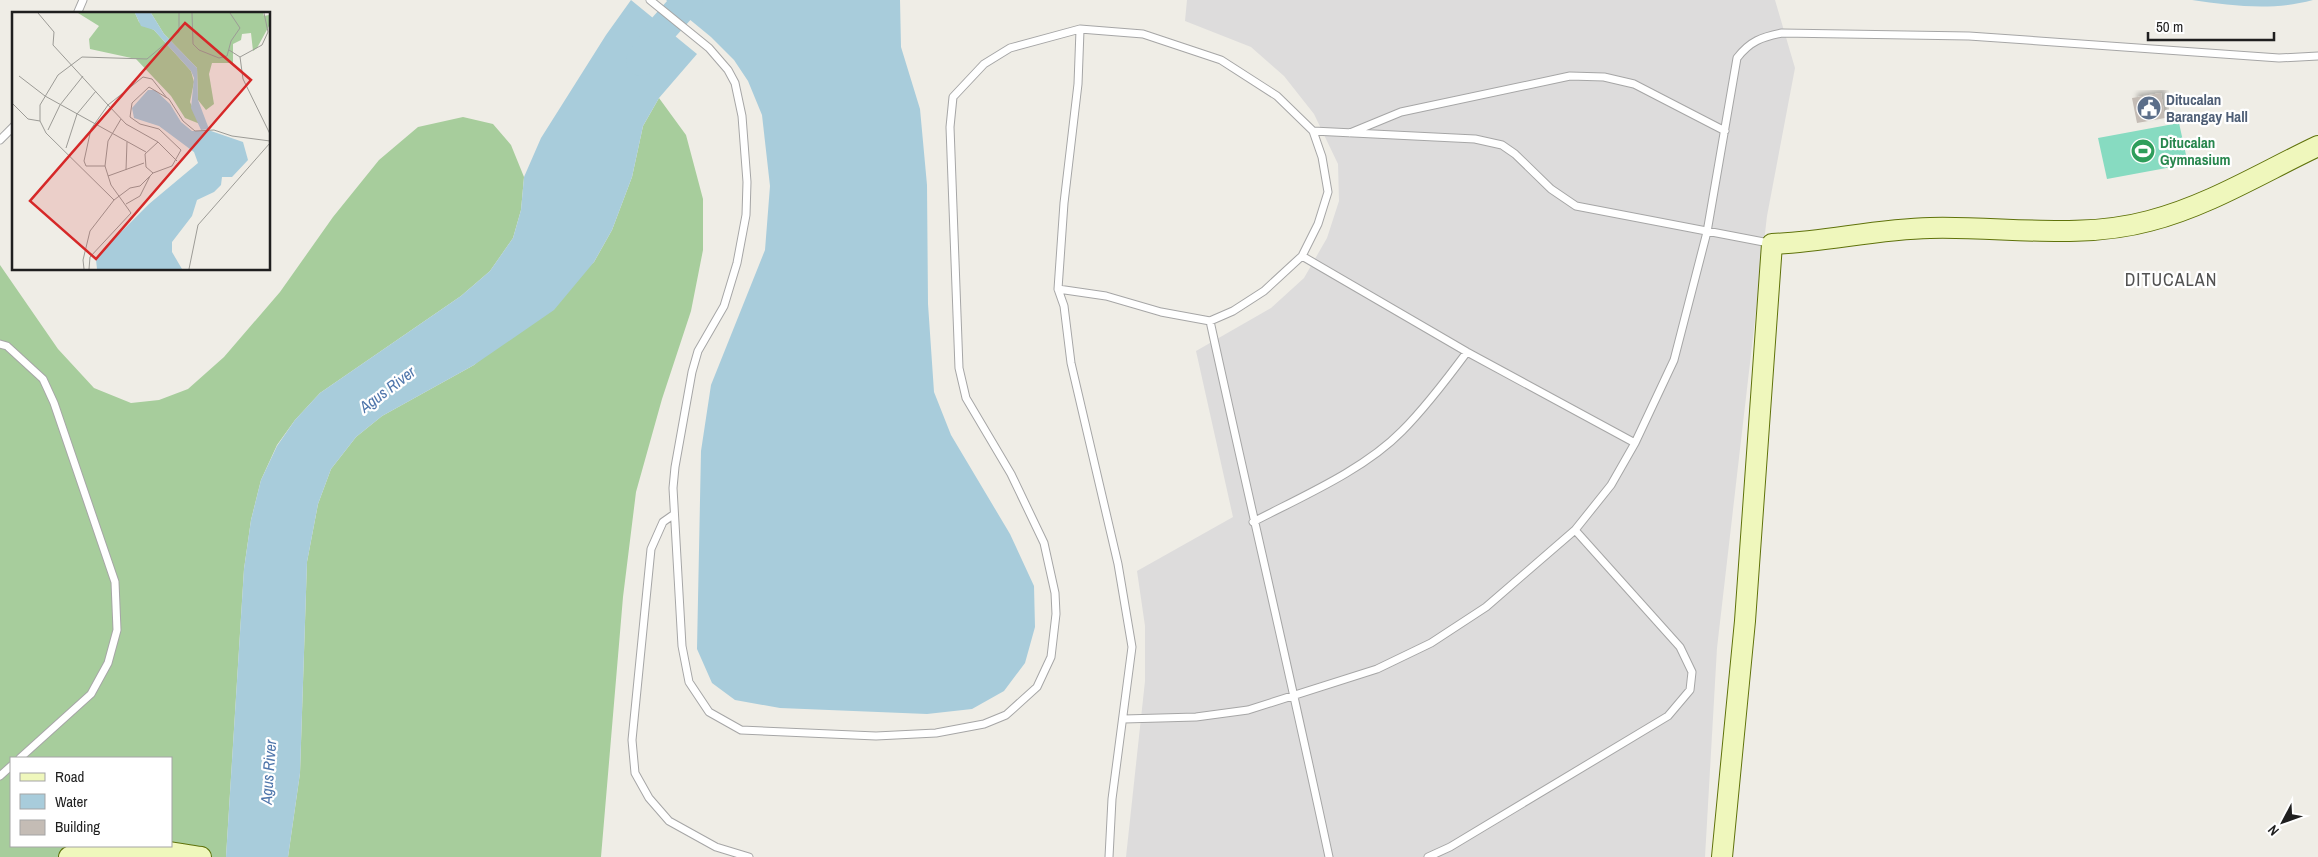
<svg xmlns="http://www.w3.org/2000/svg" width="2318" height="857" viewBox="0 0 2318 857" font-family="'Archivo Narrow',sans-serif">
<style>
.residential{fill:#dddcdc}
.forest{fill:#a7cd9c;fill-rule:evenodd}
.pitch{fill:#87dbc1}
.water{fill:#a8ccdb}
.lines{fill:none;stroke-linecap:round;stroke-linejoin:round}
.river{stroke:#a8ccdb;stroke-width:30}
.building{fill:#c4bcb5;filter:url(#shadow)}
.lane-casing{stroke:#a6a6a6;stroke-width:9}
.secondary-casing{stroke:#5f720a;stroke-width:22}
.lane{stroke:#fff;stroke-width:7}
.secondary{stroke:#eff7bc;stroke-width:20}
.labels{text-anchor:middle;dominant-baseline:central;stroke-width:4.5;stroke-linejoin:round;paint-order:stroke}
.service-label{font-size:15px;font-weight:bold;fill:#4e5e75;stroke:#fff;text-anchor:start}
.leisure-label{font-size:15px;font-weight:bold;fill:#27864d;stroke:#fff;text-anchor:start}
.water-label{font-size:16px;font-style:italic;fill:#4f76ab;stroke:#fff}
.quarter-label{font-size:18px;letter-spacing:1px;fill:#525252;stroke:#fff}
.inset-road{fill:none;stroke:#9c9b96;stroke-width:1}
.view{fill:#d62828;fill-opacity:0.15;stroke:#d62828;stroke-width:2.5}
.inset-edge{fill:none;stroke:#1f1f1f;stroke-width:2.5}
</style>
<defs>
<filter id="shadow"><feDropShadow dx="4.5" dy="-4.5" stdDeviation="2.5" flood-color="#0004"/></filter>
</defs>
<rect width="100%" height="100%" fill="#efede6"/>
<path class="residential" d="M1187 0H1775L1795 68 1767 216 1717 648 1705 857H1126L1145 681V626L1137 571 1233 517 1196 351 1271 308 1304 278 1327 238 1339 201 1338 164 1314 114 1284 76 1251 47 1185 21Z"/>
<path class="forest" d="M659 98 686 135 703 199V250L691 311 662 399 636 492 623 597 601 857H288L300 773 307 562 318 504 331 469 356 437 382 416 474 365 594 262 612 230 632 177 643 126Z
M463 117 493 124 511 145 524 177 521 210 513 238 490 271 461 296 320 393 295 420 277 445 261 480 251 520 244 569 226 857H0V265L58 349 94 388 131 403 159 400 188 389 224 357 280 292 333 217 379 160 418 127ZM11 758H171V846H11Z"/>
<path class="pitch" d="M2179 123 2188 164 2107 179 2098 138Z"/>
<path class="water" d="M631 0 697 54 659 98 643 126 632 177 612 230 594 262 554 310 474 365 382 416 356 437 331 469 318 504 307 562 300 773 288 857H226L244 569 251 520 261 480 277 446 295 420 320 393 461 296 490 271 513 238 521 210 524 177 541 138 606 35Z
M666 0H900L901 47 920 109 927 185 928 304 934 392 951 435 1010 534 1034 586 1035 627 1025 663 1004 691 972 709 927 714 780 708 735 700 712 683 697 649 701 451 711 385 765 250 770 186 762 115 748 81 734 60 711 37Z
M2192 0H2313C2273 11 2233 6 2192 0Z"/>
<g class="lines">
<path class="river" d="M641 61 664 27 688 0"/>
</g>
<path class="building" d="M2161 93 2165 118 2137 123 2132 98Z"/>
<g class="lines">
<defs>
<path id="lane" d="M650 0 709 48 728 70 735 83 742 116 747 182 746 215 737 263 724 306 698 351 692 372 675 467 673 488 682 646 689 682 709 712 741 730 876 736 936 733 984 724 1006 715 1037 687 1051 657 1056 614 1055 593 1044 543 1011 474 966 398 959 368 950 127 953 97 984 64 1010 48 1080 29 1143 34 1221 60 1277 96 1313 131 1322 157 1328 192 1318 224 1302 256 1264 291 1233 311 1210 321 1161 312 1106 296 1058 289
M77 14 83 0
M1080 30 1078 84 1064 203 1058 289 1064 306 1071 363 1118 564 1132 647 1112 799 1109 857
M1313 131 1475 139 1502 145 1515 154 1551 189 1576 206 1769 243
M1350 133 1401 112 1570 76 1604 77 1634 84 1725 131
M0 140 14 126
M1302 256 1467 352 1635 443
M1210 321C1249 500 1291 678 1329 857
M0 344 7 346 43 379 54 403 115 582 117 630 108 663 91 694 20 758
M673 515 663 522 651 549 632 740 635 773 649 798 669 821 716 847 749 857
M1253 522C1301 497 1364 470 1402 431 1426 407 1447 379 1467 352
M1124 719 1196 717 1248 710 1377 669 1431 643 1486 607 1575 530 1611 485 1635 443 1674 360 1707 232 1737 58C1750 41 1762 37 1782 33L1969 36 2279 58 2318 56
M0 776 11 766
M1428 857 1450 847 1668 716 1690 690 1692 672 1680 647 1575 530"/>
<path id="secondary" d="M69 857C102 837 165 852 201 857
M1722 857 1745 621 1772 244C1825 242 1877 229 1930 228 2002 226 2079 240 2149 221 2208 206 2263 172 2318 146"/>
</defs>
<use href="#lane" class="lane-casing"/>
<use href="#secondary" class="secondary-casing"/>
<use href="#lane" class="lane"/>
<use href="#secondary" class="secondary"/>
</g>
<defs>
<symbol id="civic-disc" viewBox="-11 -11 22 22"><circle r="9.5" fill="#5c6f8a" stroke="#fff"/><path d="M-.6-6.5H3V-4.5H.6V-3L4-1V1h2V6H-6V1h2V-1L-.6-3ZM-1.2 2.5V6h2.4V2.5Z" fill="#fff"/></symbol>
<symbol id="stadium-disc" viewBox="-11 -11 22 22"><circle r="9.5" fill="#2e9e5b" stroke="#fff"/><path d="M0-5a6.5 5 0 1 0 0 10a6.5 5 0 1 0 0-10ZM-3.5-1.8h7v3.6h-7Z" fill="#fff"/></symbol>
</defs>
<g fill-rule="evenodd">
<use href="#civic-disc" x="2135" y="94" width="28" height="28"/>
<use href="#stadium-disc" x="2129" y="137" width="28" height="28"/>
</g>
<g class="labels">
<g class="service-label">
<text x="2166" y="99">Ditucalan<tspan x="2166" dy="17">Barangay Hall</tspan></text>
</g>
<g class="leisure-label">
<text x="2160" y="142">Ditucalan<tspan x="2160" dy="17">Gymnasium</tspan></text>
</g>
<g class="water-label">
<text transform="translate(387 389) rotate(-37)">Agus River</text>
<text transform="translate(268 772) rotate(-86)">Agus River</text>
</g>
<g class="quarter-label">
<text x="2171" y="279">DITUCALAN</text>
</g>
</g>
<g transform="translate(12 12)">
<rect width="258" height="258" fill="#efede6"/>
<path d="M66 1H123L127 10 142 18 179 59 182 70 178 90 188 112 173 106 159 84 124 47 78 37 77 27 87 14ZM139 1H251L252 4 257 3V14L245 36 241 39 239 21 230 22 229 28 221 32V51H200L197 62 202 92 194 98 186 88 185 56 152 22Z" fill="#a7cd9c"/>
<path d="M123 1H139L152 22 185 56 186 88 197 117 189 118 179 96 182 66 179 59 142 18 129 14ZM136 78H143L158 92 169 110 180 119H199L231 130 236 148 220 165H210L209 173 202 180 185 188 180 204 160 230V240L170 257H85L84 248 89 240 137 192 186 151 182 140 147 114 122 106 120 96Z" fill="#a8ccdb"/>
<path class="inset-road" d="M26 1 42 20 41 33 96 93 114 112 146 130 165 149M180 1 181 32 187 38 207 46 215 44 219 29 228 16 218 1M217 38 228 45 250 33 256 20 252 1M228 45 231 67 258 122M7 64 33 84 134 140M0 91 16 107 28 109M36 118 48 93 71 64M146 130 133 142 134 155 141 161 160 154 169 138 147 117 128 112 118 105 120 91 137 75 157 87 171 109 183 119 202 118 220 124 258 129M54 136 65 102 84 79M93 154H74L72 149 79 117 96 93 131 65 140 67 155 86M114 158 115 130M96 164 132 151M102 188 118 176 128 174 141 161M114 192 128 184 138 164M72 257 71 248 78 219 102 188 34 121 28 109V93L46 63 70 45 135 47 167 20V1M77 257 78 245 119 201 99 173 93 154 96 129 109 107M177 257 186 213 258 131"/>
<path class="view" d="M173 11 239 68 84 247 18 189Z"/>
<rect width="258" height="258" class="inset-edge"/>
</g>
<rect x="10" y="757" width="162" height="90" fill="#ffffff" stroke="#a5a5a5"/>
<rect x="20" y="773" width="25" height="8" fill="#eff7bc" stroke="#a5a5a5"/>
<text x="55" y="782" font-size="15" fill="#1f1f1f">Road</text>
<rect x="20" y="794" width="25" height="15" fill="#a8ccdb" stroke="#a5a5a5"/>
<text x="55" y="807" font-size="15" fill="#1f1f1f">Water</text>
<rect x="20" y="820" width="25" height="15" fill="#c4bcb5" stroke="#a5a5a5"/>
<text x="55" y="832" font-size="15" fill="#1f1f1f">Building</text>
<g transform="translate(2283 822) rotate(229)" stroke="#ffffff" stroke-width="4" paint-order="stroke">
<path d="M0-4L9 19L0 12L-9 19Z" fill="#1f1f1f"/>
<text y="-8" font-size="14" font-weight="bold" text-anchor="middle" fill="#1f1f1f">N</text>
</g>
<path d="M2148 32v8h126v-8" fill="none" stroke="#1f1f1f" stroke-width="2.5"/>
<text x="2156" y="32" font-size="15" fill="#1f1f1f" stroke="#ffffff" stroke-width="4" paint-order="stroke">50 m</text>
</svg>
